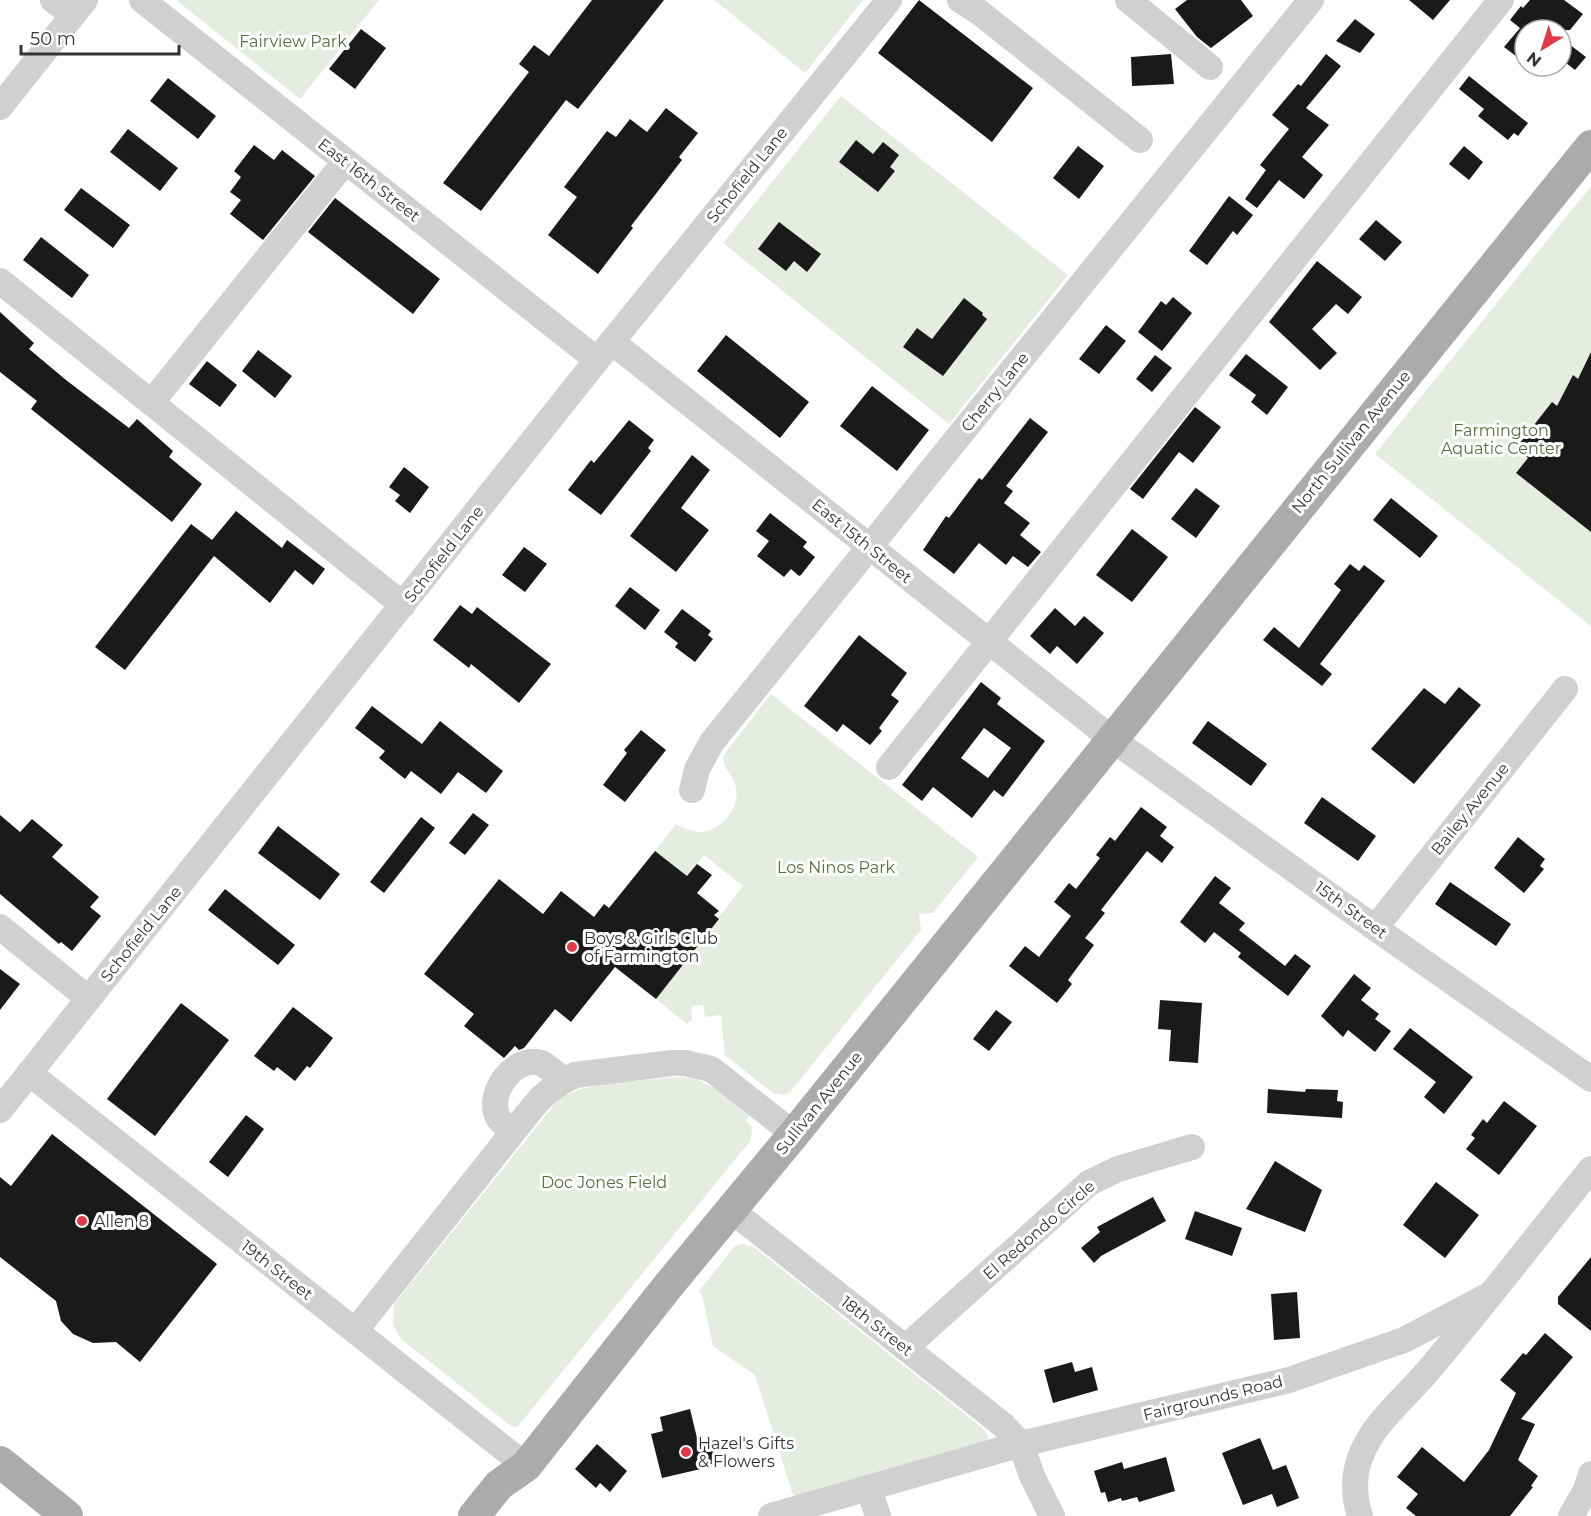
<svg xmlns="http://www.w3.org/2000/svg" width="1591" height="1516" viewBox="0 0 1591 1516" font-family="Montserrat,sans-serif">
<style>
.green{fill:#e6ecdf}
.building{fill:#1a1a1a;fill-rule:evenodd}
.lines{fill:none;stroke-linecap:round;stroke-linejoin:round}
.minor{stroke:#d0d0d0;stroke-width:26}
.major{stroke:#ababab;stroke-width:32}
.poi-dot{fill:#e63946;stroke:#fff;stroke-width:2}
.labels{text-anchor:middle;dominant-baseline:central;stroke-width:6;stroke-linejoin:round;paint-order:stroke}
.park-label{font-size:16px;fill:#56703f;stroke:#fff}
.street-label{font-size:16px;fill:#333;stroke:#fff}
.poi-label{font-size:16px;fill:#333;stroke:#fff;text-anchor:start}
</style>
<rect width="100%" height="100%" fill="#fff"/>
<path class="green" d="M176 0H379L300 99Z
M714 0H863L805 73Z
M841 96 1068 275 949 424 723 243Z
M1591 186V626L1375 454Z
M771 694 978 857 933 913 919 914 921 930 790 1092 783 1095 773 1093 725 1055 721 1015 705 1017 703 1005 691 1006 692 1020 687 1024 656 999 719 920 718 918 743 886 704 855 687 876 655 851 676 824C684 828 694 833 703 832 724 829 742 805 735 784 732 773 721 767 724 754Z
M678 1077C708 1077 727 1098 749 1116L746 1121 752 1128 751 1140 519 1425 516 1427 511 1426 401 1339 393 1325 394 1304 559 1099C582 1081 647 1081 678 1077Z
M743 1244 754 1247 985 1430 989 1439 986 1443 794 1498 755 1375 713 1346 702 1295 699 1291 735 1246Z"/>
<path class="building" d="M592 0H664L578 109 566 100 481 211 443 183 529 72 519 64 534 45 549 56Z
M919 0 1033 88 992 142 878 53Z
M1187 0H1241L1253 16 1211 48 1197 37 1175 9Z
M1409 0H1450L1433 20Z
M1530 0H1564L1583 14 1570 30H1525V63L1504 47 1520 28 1510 20 1521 6 1523 8Z
M1355 19 1375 34 1360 53 1336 41Z
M361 29 386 48 355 89 329 69Z
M1561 38 1586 57 1575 70 1561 59Z
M1171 54 1174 84 1132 86 1131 57Z
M1326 54 1341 66 1306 108 1329 125 1302 157 1323 175 1304 199 1279 180 1257 208 1245 199 1266 170 1260 165 1289 129 1272 115 1298 84 1301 86Z
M1469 76 1528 123 1518 136 1514 133 1508 140 1478 116 1484 109 1459 89Z
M168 78 216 116 198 139 150 101Z
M666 108 698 133 679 157 682 160 631 226 633 228 598 274 548 235 577 197 564 187 607 131 616 137 630 119 647 132Z
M128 129 178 168 160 191 110 152Z
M856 140 873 154 883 142 899 155 890 167 895 171 878 192 839 162Z
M254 145 274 160 282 150 315 176 263 240 230 214 241 200 230 192 241 177 234 171Z
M1078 146 1104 166 1079 199 1053 178Z
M1464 146 1483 162 1469 180 1449 164Z
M81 188 130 225 113 248 64 210Z
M1229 196 1253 215 1237 235 1233 231 1207 265 1189 251Z
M335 198 440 279 413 314 308 232Z
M1376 220 1402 242 1385 261 1359 239Z
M779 222 821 254 807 272 794 261 786 271 758 249Z
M41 237 89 275 72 298 23 260Z
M1317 261 1362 297 1348 314 1336 304 1312 329 1337 353 1320 370 1269 322Z
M1173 297 1192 313 1162 351 1138 332 1161 301 1166 305Z
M964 298 983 313 982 315 987 319 943 376 903 347 917 328 932 339Z
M0 312 34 343 29 349 66 380 129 428 137 419 173 451 169 457 202 484 172 522 31 409 37 401 0 372Z
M1106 325 1126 341 1099 374 1079 359Z
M726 335 809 402 780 438 697 371Z
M258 350 292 376 275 398 242 371Z
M1591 352V532L1516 473 1528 458 1516 448 1552 402 1557 406 1573 375 1578 379Z
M1246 354 1288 387 1267 415 1251 402 1256 395 1229 375Z
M1155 355 1172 368 1152 392 1136 379Z
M207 361 237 385 220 407 189 384Z
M872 386 929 430 897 471 840 426Z
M1195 407 1221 427 1193 463 1179 452 1143 499 1130 489Z
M1030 418 1048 432 1006 486 1013 491 1004 503 1030 523 1020 535 1041 552 1028 567 1013 556 1006 565 979 543 954 574 923 550 946 516 949 518 979 478 982 480Z
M629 420 654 440 648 448 651 451 601 515 568 490 591 460 594 463Z
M692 455 710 470 681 508 709 530 676 572 630 536Z
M404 467 429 487 410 513 395 501 400 495 389 487Z
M1196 488 1220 506 1196 538 1171 519Z
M1391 498 1438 536 1420 558 1373 520Z
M236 511 282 548 287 540 325 569 313 585 295 570 270 603 214 556 125 670 95 647 191 524 212 540Z
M770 513 807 542 803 547 815 557 801 575 799 576 791 569 784 577 757 556 769 541 756 531Z
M1132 529 1168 557 1132 602 1096 575Z
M524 547 547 564 525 592 502 575Z
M1350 564 1359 571 1364 565 1385 581 1320 664 1332 674 1322 686 1263 640 1274 627 1299 648 1341 590 1334 584Z
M630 587 660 610 645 630 615 606Z
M460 605 472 614 477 607 551 664 519 703 471 664 469 668 433 640Z
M1055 608 1075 626 1084 616 1104 633 1077 664 1057 646 1050 654 1030 636Z
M682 609 711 631 708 635 713 639 695 662 675 647 678 643 664 632Z
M859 635 907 673 891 695 899 701 879 728 882 731 870 745 843 724 837 732 804 706Z
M981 682 1001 698 997 704 1045 741 1003 797 994 790 972 818 933 787 922 801 902 785ZM984 728 1011 748 988 778 961 758Z
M1459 687 1481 705 1414 784 1371 749 1424 688 1445 704Z
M372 706 422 744 440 721 503 771 486 793 458 772 441 794 411 771 405 779 379 758 385 751 355 728Z
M1208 721 1267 764 1251 786 1192 743Z
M641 730 666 750 625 802 603 785 627 753 624 750Z
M1322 797 1376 836 1358 861 1304 823Z
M1141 807 1167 827 1160 836 1174 847 1162 863 1147 851 1101 910 1105 913 1085 938 1094 945 1068 980 1072 984 1057 1003 1009 966 1025 946 1039 957 1071 916 1054 902 1069 883 1076 889 1100 858 1096 855 1110 837 1115 841Z
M473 813 489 825 465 855 449 843Z
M0 815 20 832 32 819 63 845 52 857 99 897 90 907 101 916 72 951 61 942 59 944 0 894Z
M421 817 435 828 384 893 370 882Z
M278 826 340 874 320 900 258 853Z
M1518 837 1545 859 1540 866 1544 869 1524 893 1494 868Z
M655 851 687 876 697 864 712 875 697 893 719 911 714 915 719 919 656 999 615 967 571 1022 555 1009 524 1048 519 1050 515 1046 504 1058 464 1026 474 1014 424 974 499 879 543 914 561 891 594 917 604 904 609 908Z
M1215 876 1231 888 1219 903 1245 923 1239 930 1285 966 1295 954 1311 966 1288 996 1238 957 1241 953 1214 932 1205 943 1180 922Z
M1450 882 1511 924 1496 946 1435 904Z
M225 889 295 945 278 965 208 910Z
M0 969 20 984 0 1010Z
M1354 974 1371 988 1361 1000 1379 1014 1375 1019 1391 1031 1375 1052 1348 1030 1343 1037 1321 1016Z
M1160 1000 1202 1003 1198 1063 1169 1061 1171 1030 1158 1029Z
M181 1003 229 1040 155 1136 107 1099Z
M293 1007 333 1038 310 1068 307 1066 295 1081 277 1067 274 1071 254 1056Z
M996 1010 1012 1022 989 1051 973 1039Z
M1410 1028 1473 1077 1444 1114 1424 1097 1436 1082 1393 1049Z
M1268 1089 1305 1092 1306 1089 1338 1090 1337 1101 1343 1102 1342 1118 1267 1113Z
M1504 1101 1537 1126 1499 1175 1466 1149 1475 1138 1471 1135 1483 1119 1487 1123Z
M246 1115 264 1129 228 1177 209 1162Z
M52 1134 217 1264 140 1362 116 1342 93 1343 73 1334 61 1321 56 1301 0 1257V1177L11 1186Z
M1275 1161 1322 1190 1305 1232 1246 1209Z
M1436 1182 1479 1215 1445 1258 1403 1225Z
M1153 1197 1166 1221 1101 1256 1094 1263 1081 1248 1100 1232 1097 1227Z
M1195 1211 1242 1228 1232 1256 1185 1239Z
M1591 1257V1331L1558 1304V1297Z
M1297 1292 1300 1338 1274 1340 1271 1294Z
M1545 1333 1573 1357 1521 1419 1535 1424 1518 1460 1538 1476 1531 1486 1533 1487 1510 1516H1416L1406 1508 1418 1494 1397 1477 1422 1447 1464 1482 1489 1450 1516 1393 1500 1380 1523 1353 1526 1355Z
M1072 1362 1075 1372 1092 1367 1098 1390 1053 1403 1044 1370Z
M690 1409 698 1442 712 1439 718 1462 704 1466 705 1468 662 1478 651 1434 663 1431 660 1417Z
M1260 1438 1273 1470 1286 1465 1299 1498 1277 1507 1272 1494 1243 1505 1222 1453Z
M597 1444 627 1471 610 1492 600 1483 596 1488 575 1469Z
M1166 1457 1175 1491 1139 1502 1137 1497 1122 1501 1121 1498 1108 1502 1105 1492 1101 1493 1094 1471 1122 1462 1124 1469Z"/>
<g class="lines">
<path class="minor" d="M53 0 73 15
M142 0 597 360
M960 0 979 12 1140 140
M1128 0 1210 67
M0 107 85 0
M0 281 403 605
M612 342 1112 739 1375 928 1591 1079
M151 403 345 162
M889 767 1501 0
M692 790 697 769 712 742 1311 0
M0 927 89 999
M1375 928 1565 689
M29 1073 526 1466
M0 1110 597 360 889 0
M513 1131C509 1127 503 1124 499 1119 484 1096 514 1054 541 1063 548 1066 557 1075 563 1080
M731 1210 1003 1425 1021 1444 1032 1476 1052 1516
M355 1331 533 1107C545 1092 557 1083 575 1075L672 1063H685L711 1069 794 1134
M905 1348 1089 1183 1118 1169 1192 1147
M869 1489 878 1516
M771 1516 1021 1444 1289 1380 1404 1340 1489 1295
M1360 1516C1354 1497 1353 1477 1360 1458 1372 1424 1404 1399 1427 1372 1483 1306 1536 1237 1591 1169
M1571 1516 1586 1490 1591 1474"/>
<path class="major" d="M0 1462 67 1516
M474 1516 499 1485 526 1466 668 1286 794 1134 1591 146"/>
</g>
<g class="poi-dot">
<circle cx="572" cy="947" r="6"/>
<circle cx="82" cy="1221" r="6"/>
<circle cx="686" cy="1452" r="6"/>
</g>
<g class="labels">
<g class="park-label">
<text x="293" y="41">Fairview Park</text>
<text x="1501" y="430">Farmington<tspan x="1501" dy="18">Aquatic Center</tspan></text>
<text x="836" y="867">Los Ninos Park</text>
<text x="604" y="1182">Doc Jones Field</text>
</g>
<g class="street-label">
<text transform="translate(747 175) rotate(-51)">Schofield Lane</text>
<text transform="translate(369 180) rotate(38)">East 16th Street</text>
<text transform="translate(995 392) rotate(-51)">Cherry Lane</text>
<text transform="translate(1351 442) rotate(-51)">North Sullivan Avenue</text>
<text transform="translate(862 541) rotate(39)">East 15th Street</text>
<text transform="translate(444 554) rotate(-52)">Schofield Lane</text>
<text transform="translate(1470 809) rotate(-51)">Bailey Avenue</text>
<text transform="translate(1351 910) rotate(36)">15th Street</text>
<text transform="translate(141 934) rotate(-51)">Schofield Lane</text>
<text transform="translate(819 1103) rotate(-51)">Sullivan Avenue</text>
<text transform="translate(1039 1230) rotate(-41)">El Redondo Circle</text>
<text transform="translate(277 1270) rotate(38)">19th Street</text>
<text transform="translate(877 1326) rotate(38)">18th Street</text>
<text transform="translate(1213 1398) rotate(-14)">Fairgrounds Road</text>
</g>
<g class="poi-label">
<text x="584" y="938">Boys &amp; Girls Club<tspan x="584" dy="18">of Farmington</tspan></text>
<text x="94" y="1221">Allen 8</text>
<text x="698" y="1443">Hazel's Gifts<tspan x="698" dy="18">&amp; Flowers</tspan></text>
</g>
</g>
<g transform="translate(1543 48) rotate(218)"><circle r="28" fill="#ffffff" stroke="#adadad" stroke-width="1.5"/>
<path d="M0-4.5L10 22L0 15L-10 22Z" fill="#e63946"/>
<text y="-9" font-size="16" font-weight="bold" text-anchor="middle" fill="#333333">N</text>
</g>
<path d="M21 45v9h158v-9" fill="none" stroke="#333333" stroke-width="3"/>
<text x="30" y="45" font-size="18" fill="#333333" stroke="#ffffff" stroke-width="4.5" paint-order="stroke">50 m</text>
</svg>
